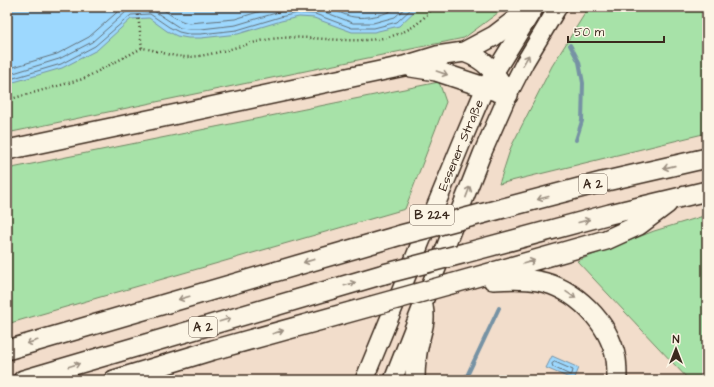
<svg xmlns="http://www.w3.org/2000/svg" width="714" height="387" viewBox="0 0 714 387" font-family="'Architects Daughter',sans-serif">
<style>
.green{fill:#a7e2a8;stroke:#718663}
.water{fill:#9dd8fe;stroke:#7692a4}
.lines{fill:none;stroke-linecap:round;stroke-linejoin:round}
.shore{stroke:#627078;stroke-width:1}
.stream{stroke:#7692a4;stroke-width:4}
.primary-casing{stroke:#3b2a1e;stroke-width:20}
.motorway-casing{stroke:#3b2a1e;stroke-width:22}
.path{stroke:#3b2a1e;stroke-width:2.5;stroke-dasharray:1 3;stroke-linecap:butt}
.primary{stroke:#fcf5e5;stroke-width:17}
.motorway{stroke:#fcf5e5;stroke-width:19}
.motorway-bridge-casing{stroke:#3b2a1e;stroke-width:22;stroke-linecap:butt}
.motorway-bridge{stroke:#fcf5e5;stroke-width:19}
.oneway{stroke:#9c9082}
.labels{text-anchor:middle;dominant-baseline:central;stroke-width:4;stroke-linejoin:round;paint-order:stroke}
.shield{fill:#fcf5e5;stroke:#75675a;stroke-width:1}
.shield-label{font-size:12px;font-weight:bold;fill:#3b2a1e}
.street-label{font-size:13px;fill:#3b2a1e;stroke:#fcf5e5}
</style>
<rect width="100%" height="100%" fill="#f2ddcb"/>
<filter id="ink" filterUnits="userSpaceOnUse"><feTurbulence type="fractalNoise" baseFrequency=".025" numOctaves="2"/><feDisplacementMap in="SourceGraphic" scale="8" xChannelSelector="R" yChannelSelector="G"/><feConvolveMatrix kernelMatrix="1 2 1 2 8 2 1 2 1" color-interpolation-filters="sRGB"/></filter>
<g filter="url(#ink)">
<path class="green" d="M7 7H506L464 38 7 133Z
M589 7H707V133L499 184 511 147 552 66Z
M439 82 446 102 405 209 7 324V169Z
M707 215V364L700 380H689L577 261 654 231Z"/>
<path class="water" d="M7 7H419L399 26 374 32H352L314 18 299 17 281 21 238 34 201 38H188L177 36 167 31 149 18 131 19 97 50 62 68 7 84Z
M552 356 579 368 574 380 546 368Z"/>
<g class="lines">
<path class="shore" d="M160 7C169 14 178 21 189 23L235 19 274 7
M327 7C336 10 345 16 354 17 366 19 388 15 397 7
M7 69 57 54 89 37 123 7
M7 75 59 59 92 42 126 12 130 10 151 9 180 28 189 29H201L236 25 279 12 298 8 317 9 353 23H373L395 17 406 7
M7 80 61 64 95 46 131 15 150 14 169 27 179 32 188 34H201L237 30 280 17 298 13 315 14 352 28H374L397 22 413 7
M555 362 573 370 572 374 570 375 553 367 552 364Z"/>
<path class="stream" d="M570 45 579 62 583 83 582 121 576 140
M465 380 499 308"/>
<defs>
<g id="primary">
<path id="s1" d="M364 380 462 142 485 88 535 7"/>
<path d="M393 380 482 154 508 95 525 62 558 7"/>
</g>
<path id="motorway" d="M464 52C489 61 495 73 508 95
M411 67 436 71 508 95
M7 150 404 66 437 56 464 52 494 36 532 7
M481 214 602 182 707 158
M465 253 610 214 707 191
M493 280C508 279 523 278 538 281 575 288 609 322 616 359 617 366 617 373 617 380
M451 284 606 240 639 225 667 204
M7 350 401 235
M23 380 384 274
M114 380 213 350 372 306
M415 380C415 367 416 355 419 343 422 327 426 323 423 306"/>
</defs>
<use href="#primary" class="primary-casing"/>
<use href="#motorway" class="motorway-casing"/>
<path class="path" d="M137 7 142 48
M7 100 83 79 142 48C157 50 171 57 187 57 218 56 248 41 279 38 331 34 397 58 433 7"/>
<use href="#primary" class="primary"/>
<use href="#motorway" class="motorway"/>
<defs>
<path id="motorway-bridge" d="M401 235 481 214
M384 274 465 253
M372 306 451 284"/>
</defs>
<use href="#motorway-bridge" class="motorway-bridge-casing"/>
<use href="#motorway-bridge" class="motorway-bridge"/>
</g>
<defs><path id="oneway-shaft" d="M-6 0H5M1.5-3L5.5 0L1.5 3" fill="none" stroke-width="1.6" stroke-linecap="round" stroke-linejoin="round"/></defs>
<g class="oneway">
<use href="#oneway-shaft" transform="translate(526 60) rotate(-60)"/>
<use href="#oneway-shaft" transform="translate(442 73) rotate(19)"/>
<use href="#oneway-shaft" transform="translate(669 167) rotate(167)"/>
<use href="#oneway-shaft" transform="translate(468 192) rotate(-69)"/>
<use href="#oneway-shaft" transform="translate(543 198) rotate(165)"/>
<use href="#oneway-shaft" transform="translate(584 221) rotate(-15)"/>
<use href="#oneway-shaft" transform="translate(309 261) rotate(164)"/>
<use href="#oneway-shaft" transform="translate(529 262) rotate(-16)"/>
<use href="#oneway-shaft" transform="translate(350 284) rotate(-16)"/>
<use href="#oneway-shaft" transform="translate(571 295) rotate(34)"/>
<use href="#oneway-shaft" transform="translate(184 298) rotate(164)"/>
<use href="#oneway-shaft" transform="translate(225 320) rotate(-17)"/>
<use href="#oneway-shaft" transform="translate(278 332) rotate(-16)"/>
<use href="#oneway-shaft" transform="translate(32 342) rotate(164)"/>
<use href="#oneway-shaft" transform="translate(74 365) rotate(-17)"/>
</g>
</g>
<g class="labels">
<g class="shield">
<rect x="579" y="174" width="28" height="20" rx="3"/>
<rect x="410" y="205" width="44" height="20" rx="3"/>
<rect x="189" y="317" width="28" height="20" rx="3"/>
</g>
<g class="shield-label">
<text x="593" y="184">A 2</text>
<text x="432" y="215">B 224</text>
<text x="203" y="327">A 2</text>
</g>
<g class="street-label">
<text stroke="none"><textPath href="#s1" startOffset="254">Essener Straße</textPath></text>
</g>
</g>
<rect width="714" height="387" fill="none" stroke="#fcf5e5" stroke-width="24"/>
<rect x="12" y="12" width="690" height="363" fill="none" stroke="#3b2a1e" stroke-width="1.5" filter="url(#ink)"/>
<g transform="translate(676 349)" stroke="#fcf5e5" stroke-width="3" paint-order="stroke">
<path d="M0-3L7 15L0 10L-7 15Z" fill="#3b2a1e"/>
<text y="-6" font-size="11" font-weight="bold" text-anchor="middle" fill="#3b2a1e">N</text>
</g>
<path d="M568 36v6h96v-6" fill="none" stroke="#3b2a1e" stroke-width="2"/>
<text x="574" y="36" font-size="12" fill="#3b2a1e" stroke="#fcf5e5" stroke-width="3" paint-order="stroke">50 m</text>
</svg>
